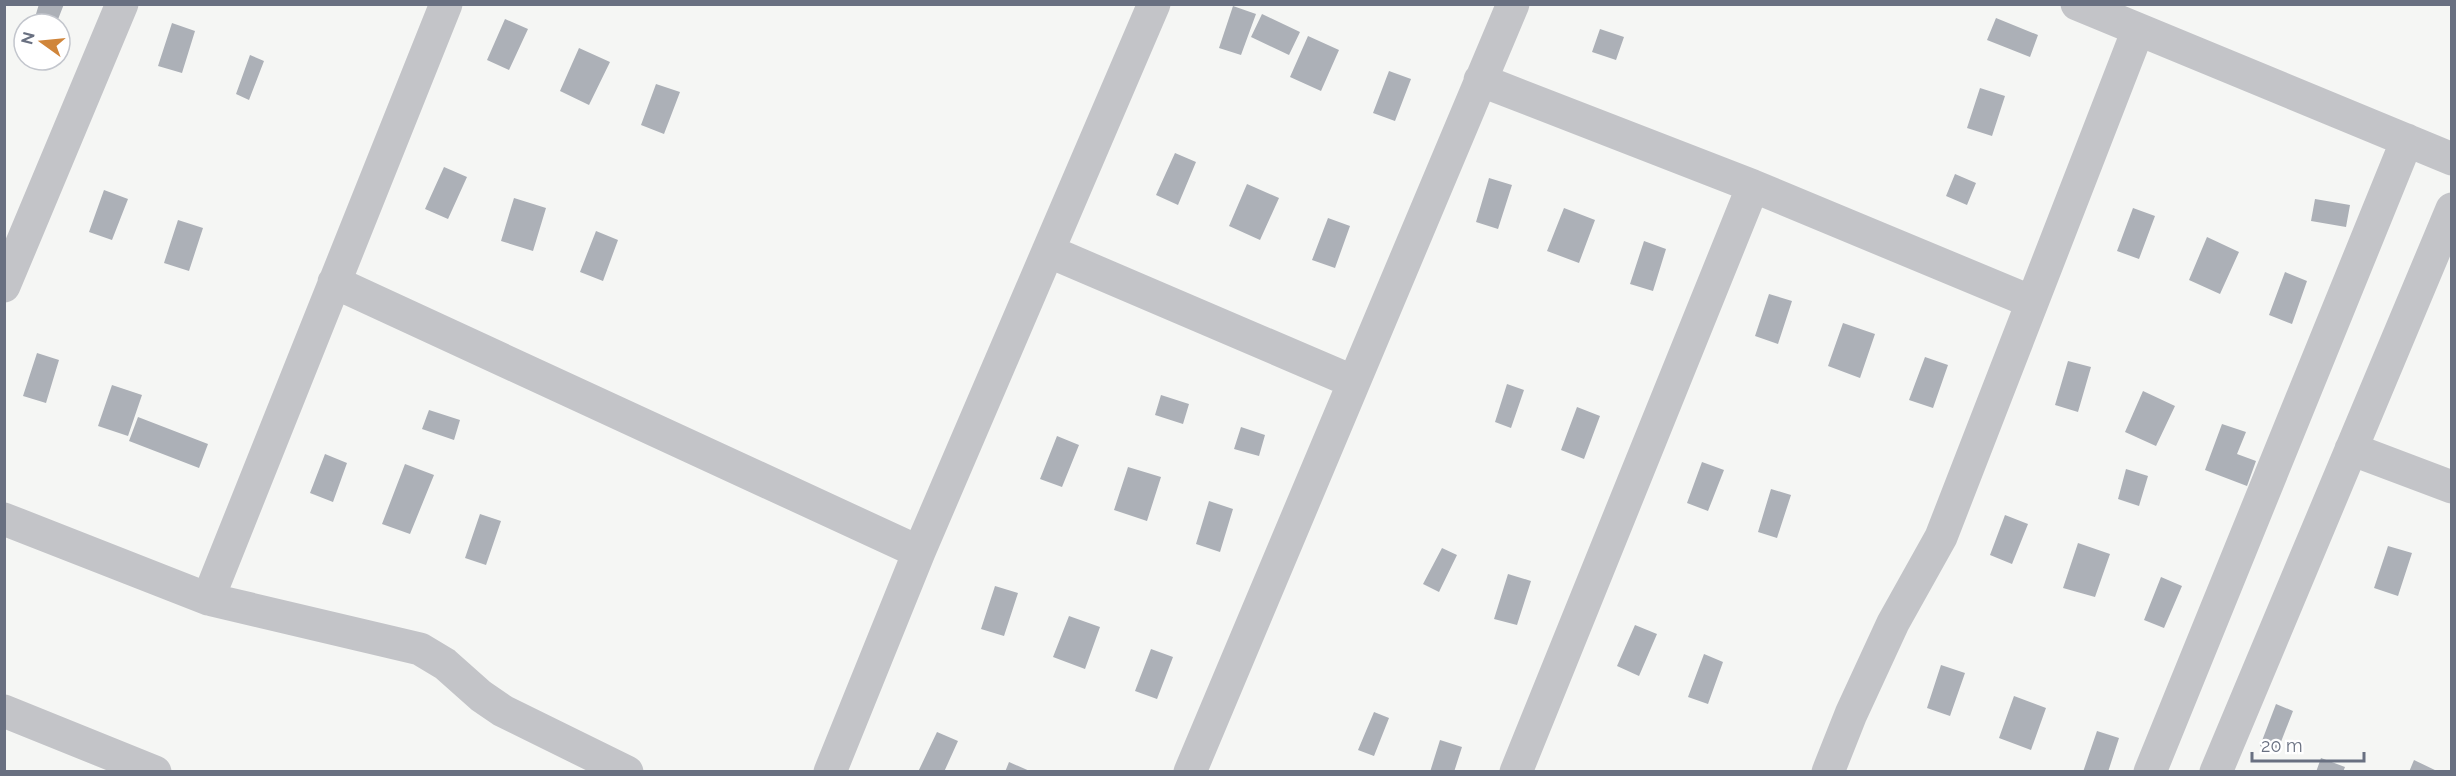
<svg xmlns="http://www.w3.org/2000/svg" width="2456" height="776" viewBox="0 0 2456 776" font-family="Raleway,sans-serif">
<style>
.building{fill:#acb0b7}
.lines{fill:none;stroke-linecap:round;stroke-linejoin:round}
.minor{stroke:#c3c4c8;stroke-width:33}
</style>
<rect width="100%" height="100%" fill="#f5f6f4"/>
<path class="building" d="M39 4H64L57 22 36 14Z
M1233 6 1256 14 1241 55 1219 48Z
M1262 14 1300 32 1289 55 1251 37Z
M1996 18 2038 35 2030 57 1987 40Z
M505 19 528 29 509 70 487 60Z
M172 23 195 31 182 73 158 66Z
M1600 29 1624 37 1616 60 1592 52Z
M1308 36 1339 50 1321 91 1290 77Z
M579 48 610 62 589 105 560 91Z
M250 55 264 61 249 100 236 94Z
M1389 71 1411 79 1395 121 1373 113Z
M656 84 680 92 664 134 641 125Z
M1980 88 2005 96 1992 136 1967 128Z
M1175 153 1196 162 1178 205 1156 195Z
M444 167 467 177 448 219 425 209Z
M1955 174 1976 183 1967 205 1946 196Z
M1489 178 1512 185 1498 229 1476 222Z
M1247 184 1279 198 1260 240 1229 226Z
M104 190 128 199 112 240 89 232Z
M514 198 546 208 533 251 501 241Z
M2315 199 2350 205 2346 227 2311 221Z
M1564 208 1595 220 1579 263 1547 251Z
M2133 208 2155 216 2139 259 2117 251Z
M1328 218 1350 226 1335 268 1312 260Z
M178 220 203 228 189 271 164 263Z
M596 231 618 240 603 281 580 272Z
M2207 237 2239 252 2220 294 2189 280Z
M1644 241 1666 249 1653 291 1630 284Z
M2285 272 2307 281 2292 324 2269 315Z
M1769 294 1792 301 1778 344 1755 336Z
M1843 323 1875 334 1860 378 1828 366Z
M37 353 59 360 46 403 23 396Z
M1925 357 1948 365 1933 408 1909 400Z
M2068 361 2091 367 2078 412 2055 405Z
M1507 384 1524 390 1511 428 1495 422Z
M112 385 142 395 128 436 98 426Z
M2143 391 2175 406 2156 446 2125 432Z
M1161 395 1189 404 1183 424 1155 415Z
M1577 407 1600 416 1584 459 1561 450Z
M429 410 460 420 454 440 422 429Z
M138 417 208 444 199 468 129 441Z
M2222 424 2246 432 2237 454 2256 461 2247 486 2205 470Z
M1241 427 1265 435 1259 456 1234 449Z
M1057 436 1079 445 1062 487 1040 479Z
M325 454 347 463 333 502 310 493Z
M1702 462 1724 470 1708 511 1687 503Z
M405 464 434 475 410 534 382 524Z
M1128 467 1161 477 1147 521 1114 510Z
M2126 469 2148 476 2139 506 2118 499Z
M1771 489 1791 495 1777 538 1758 532Z
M1209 501 1233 509 1220 552 1196 544Z
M480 514 501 521 486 565 465 558Z
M2005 515 2028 524 2012 564 1990 555Z
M2078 543 2110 554 2095 597 2063 588Z
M2388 546 2412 553 2398 596 2374 588Z
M1442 548 1457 555 1439 592 1423 584Z
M1508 574 1531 581 1517 625 1494 619Z
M2161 577 2182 586 2164 628 2144 620Z
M995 586 1018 593 1004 636 981 629Z
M1069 616 1100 627 1085 669 1053 657Z
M1635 625 1657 634 1639 676 1617 666Z
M1151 649 1173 657 1157 699 1135 691Z
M1704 654 1723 662 1708 704 1688 697Z
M1941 665 1965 673 1950 716 1927 708Z
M2014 696 2046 708 2031 750 1999 738Z
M2276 704 2293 711 2277 752 2260 746Z
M1374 712 1389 718 1374 756 1358 750Z
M2097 731 2119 738 2108 772H2083Z
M937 732 958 741 944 772H918Z
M1440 740 1462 747 1454 772H1430Z
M2321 758 2345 767 2343 772H2316Z
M2414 760 2439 772H2409Z
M1009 762 1032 772H1005Z"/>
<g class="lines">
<path class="minor" d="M2077 4 2452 159
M1480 80 1753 186 2032 302
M1048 251 1354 382
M334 282 919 552
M4 286 122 4
M2351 449 2452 487
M4 519 208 599 420 649 445 664 481 696 503 711 627 772
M208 599 446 4
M4 711 155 772
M830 772 919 552 1154 4
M1190 772 1513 4
M1516 772 1753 186
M1828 772 1851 714 1893 623 1941 537 2138 30
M2150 772 2407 140
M2216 772 2452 209"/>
</g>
<rect width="2456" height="776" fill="none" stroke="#697081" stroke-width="12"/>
<g transform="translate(42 42) rotate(285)"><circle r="28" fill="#ffffff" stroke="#c3c6cd" stroke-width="1.5"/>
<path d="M0-4.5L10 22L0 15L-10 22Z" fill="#d0853a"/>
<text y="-9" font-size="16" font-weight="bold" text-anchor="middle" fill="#697081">N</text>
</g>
<path d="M2252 752v9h112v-9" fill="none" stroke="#697081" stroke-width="3"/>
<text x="2261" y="752" font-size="18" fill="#697081" stroke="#ffffff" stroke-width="4.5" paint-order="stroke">20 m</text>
</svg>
